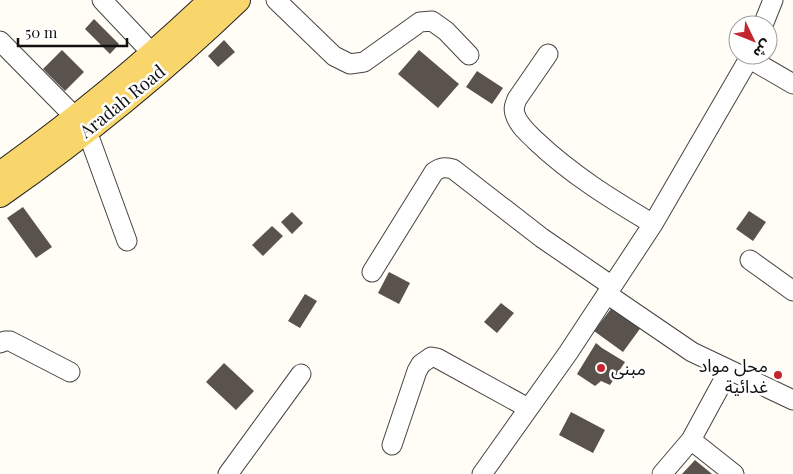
<svg xmlns="http://www.w3.org/2000/svg" width="793" height="474" viewBox="0 0 793 474" font-family="'Playfair Display','Noto Sans Arabic',serif">
<style>
.building{fill:#5a524d}
.lines{fill:none;stroke-linecap:round;stroke-linejoin:round}
.minor-casing{stroke:#444;stroke-width:21}
.major-casing{stroke:#222;stroke-width:26}
.minor{stroke:#fff;stroke-width:19}
.major{stroke:#f9d66b;stroke-width:24}
.poi-dot{fill:#c4262e;stroke:#fff;stroke-width:2}
.labels{text-anchor:middle;dominant-baseline:central;stroke-width:5;stroke-linejoin:round;paint-order:stroke}
.street-label{font-size:18px;fill:#111;stroke:#fff}
.poi-label{font-size:18px;fill:#111;stroke:#fff;text-anchor:end}
</style>
<rect width="100%" height="100%" fill="#fffdf5"/>
<path class="building" d="M94 19 119 44 110 54 85 29Z
M224 40 235 52 218 67 208 56Z
M62 50 84 72 65 91 43 69Z
M419 50 459 84 438 108 398 74Z
M477 71 503 88 492 104 466 87Z
M23 207 52 247 36 258 7 218Z
M749 211 766 222 753 241 736 229Z
M292 212 303 223 292 234 281 222Z
M272 226 283 236 263 256 252 245Z
M389 272 410 283 399 304 378 293Z
M305 294 317 301 300 328 288 321Z
M501 303 514 313 497 333 484 322Z
M614 305 642 326 623 352 594 331Z
M596 343 602 348 625 362 610 385 601 381 595 386 577 374Z
M224 363 254 391 236 410 206 382Z
M571 412 605 430 593 453 559 435Z
M695 460 712 474H682Z"/>
<g class="lines">
<defs>
<path id="minor" d="M102 0 152 53
M276 0 334 56 350 64 364 62 420 22 432 21 446 31 469 55
M763 25 773 0
M0 41 75 117
M548 54 517 99C515 104 513 108 515 114 518 125 528 133 536 141 572 175 611 199 653 224
M750 59 793 84
M87 131 127 241
M750 260 793 291
M372 272 434 172C441 167 444 167 453 169L542 238 612 286
M607 294 692 352 793 400
M0 343 5 341H10L70 372
M691 440 734 474
M392 445 417 371 421 364 431 357 437 358 528 408
M228 474 301 374
M482 474 568 353 653 224 751 55
M662 474 691 440 729 370"/>
<path id="major" d="M0 174C74 121 145 63 211 0
M0 195C84 136 164 71 238 0"/>
</defs>
<use href="#minor" class="minor-casing"/>
<use href="#major" class="major-casing"/>
<use href="#minor" class="minor"/>
<use href="#major" class="major"/>
</g>
<g class="poi-dot">
<circle cx="601" cy="368" r="5"/>
<circle cx="778" cy="375" r="5"/>
</g>
<g class="labels">
<g class="street-label">
<text transform="translate(122 101) rotate(-39)">Aradah Road</text>
</g>
<g class="poi-label">
<text x="768" y="365">محل مواد<tspan x="768" dy="21">غدائية</tspan></text>
<text x="611" y="368" text-anchor="start">مبنى</text>
</g>
</g>
<g transform="translate(753 40) rotate(133)"><circle r="24" fill="#ffffff" stroke="#a0a0a0"/>
<path d="M0-4L9 19L0 12L-9 19Z" fill="#c4262e"/>
<text y="-8" font-size="14" font-weight="bold" text-anchor="middle" fill="#111111">ش</text>
</g>
<path d="M18 38v8h109v-8" fill="none" stroke="#111111" stroke-width="2.5"/>
<text x="25" y="38" font-size="15" fill="#111111" stroke="#ffffff" stroke-width="4" paint-order="stroke">50 m</text>
</svg>
